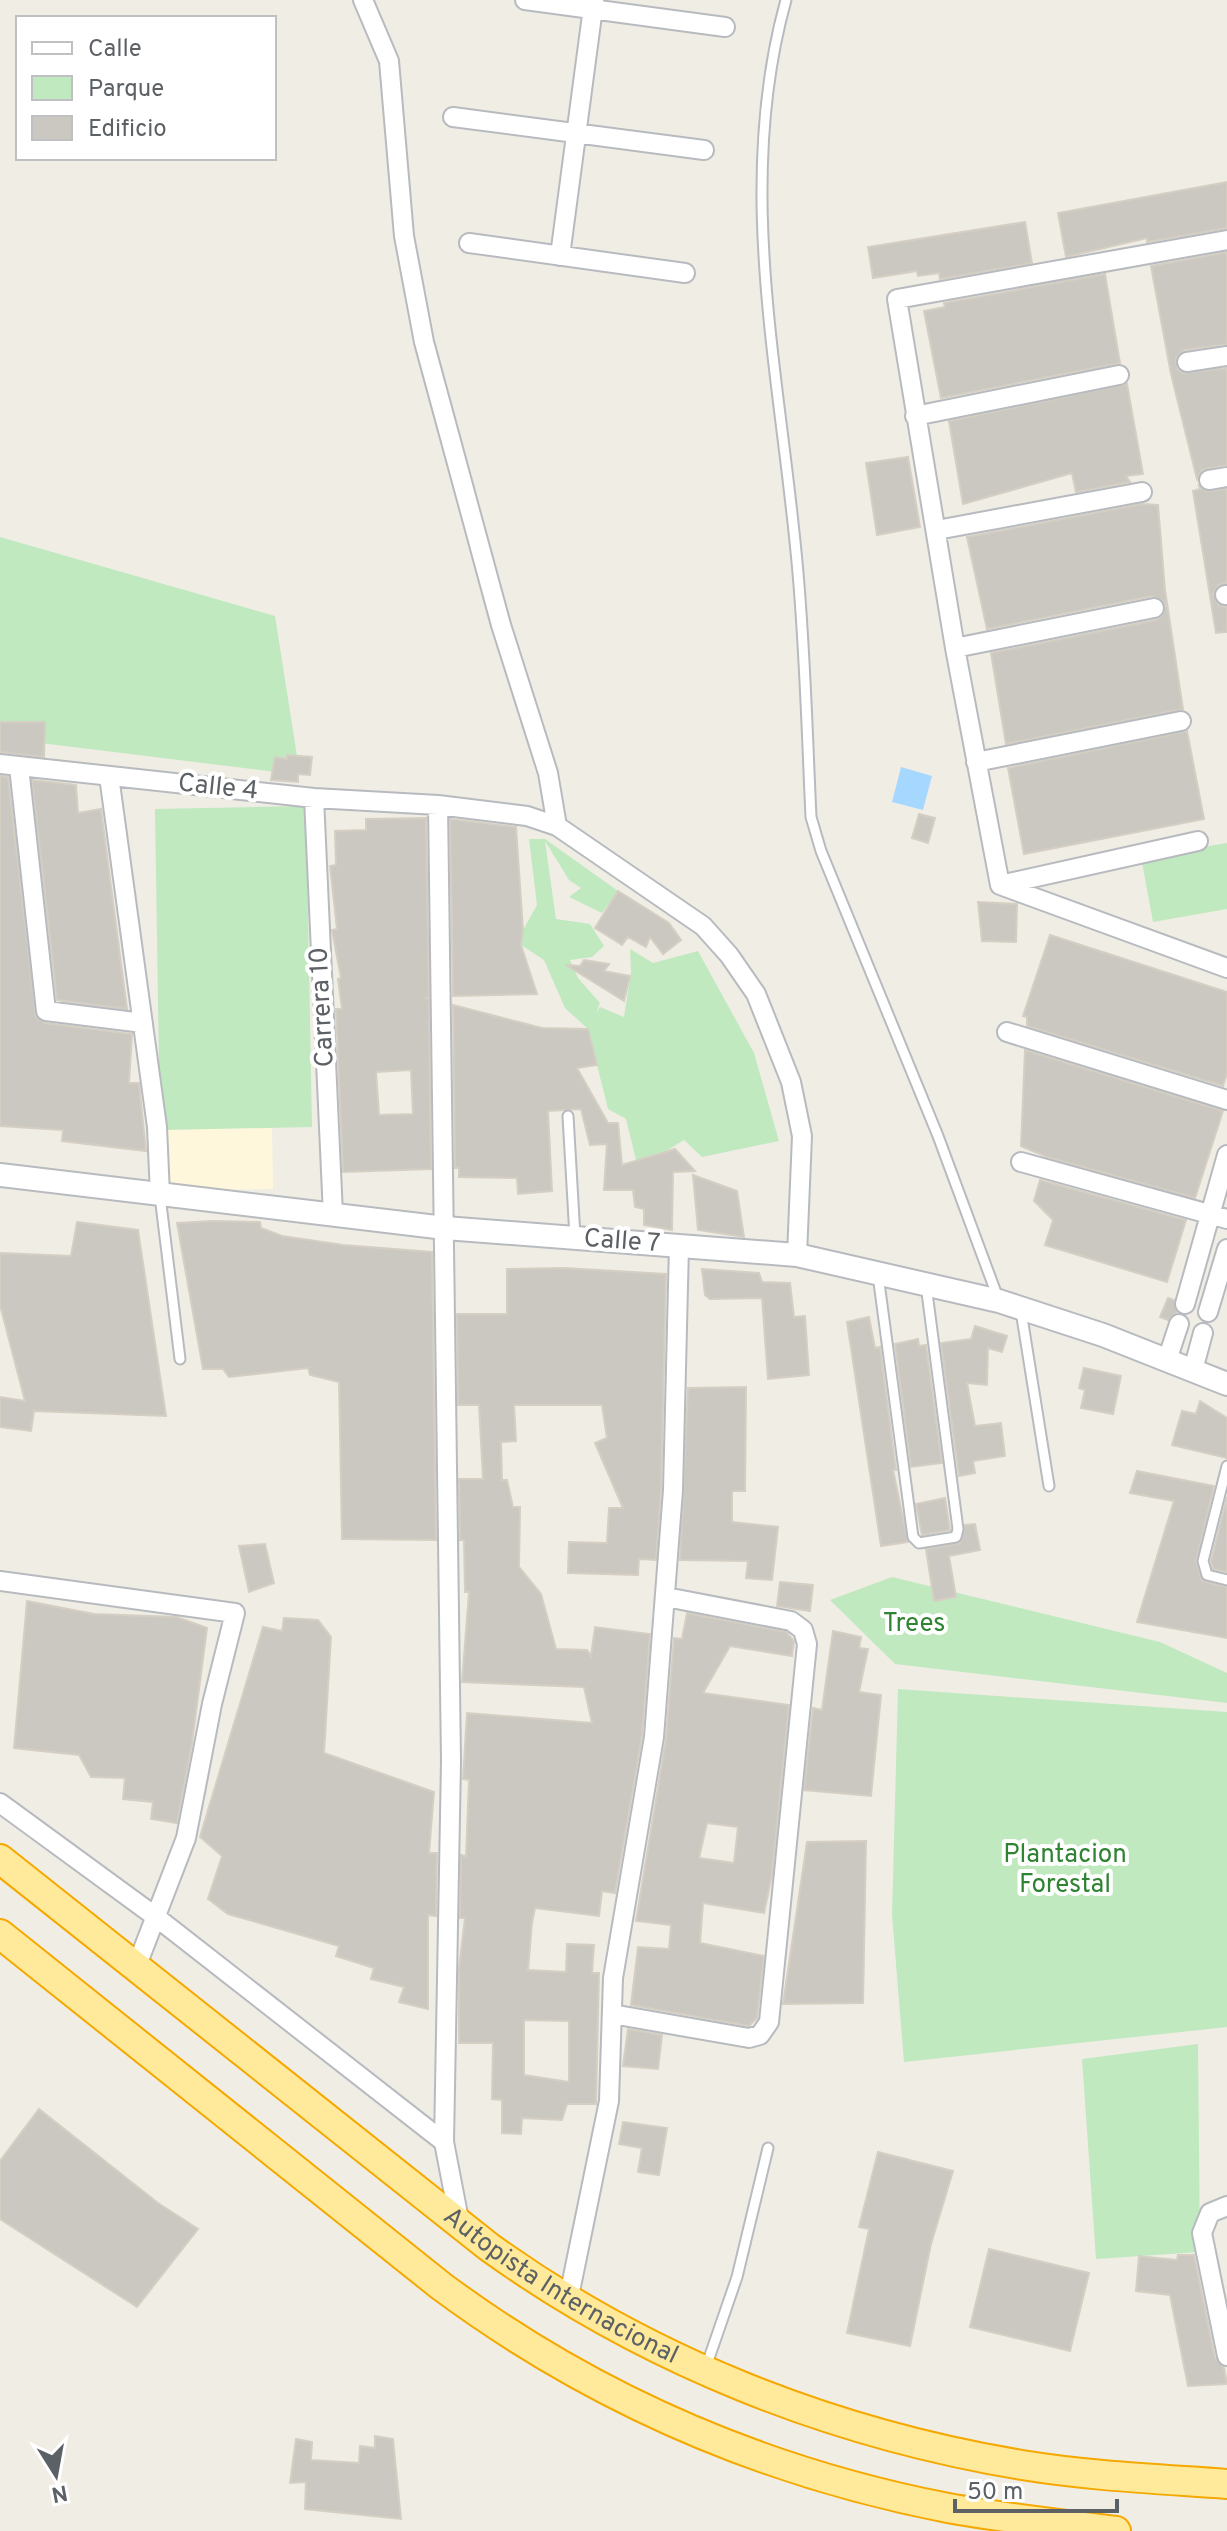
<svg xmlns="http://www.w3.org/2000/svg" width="1227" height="2531" viewBox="0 0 1227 2531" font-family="Overpass,sans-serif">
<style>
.commercial{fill:#fff7db}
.green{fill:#c0e9c0}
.water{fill:#a6d8ff}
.building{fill:#cbc8c2;stroke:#d5cfc3;stroke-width:2;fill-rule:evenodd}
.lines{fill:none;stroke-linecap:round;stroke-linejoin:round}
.service-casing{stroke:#b7bbbf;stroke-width:13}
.minor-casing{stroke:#b7bbbf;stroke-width:22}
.tertiary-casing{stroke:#b7bbbf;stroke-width:26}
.trunk-casing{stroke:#f5a800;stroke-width:32}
.service{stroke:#fff;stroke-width:9}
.minor{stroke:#fff;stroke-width:18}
.tertiary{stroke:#fff;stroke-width:22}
.trunk{stroke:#ffea9c;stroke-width:28}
.labels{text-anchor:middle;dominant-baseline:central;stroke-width:8;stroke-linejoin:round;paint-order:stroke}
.street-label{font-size:26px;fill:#5c6166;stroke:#fff}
.park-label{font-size:26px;fill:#2f8332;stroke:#fff}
</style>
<rect width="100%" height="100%" fill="#f0ede5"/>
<path class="commercial" d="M272 1128 273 1189 161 1191 160 1130Z"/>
<path class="green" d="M0 537 275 616 300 775 0 738Z
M306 806 312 1127 160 1130 155 809Z
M529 839H545L618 891 602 913 569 897 581 888 569 880 545 841 556 919 590 924 604 946 592 957 570 960 578 978 600 1003 596 1013 600 1007 624 1017 631 972 630 949 653 963 698 951 754 1053 779 1141 702 1157 684 1140 638 1168 626 1119 608 1109 588 1029 565 1008 544 960 521 945 523 930 537 905Z
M1227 843V909L1153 922 1141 857Z
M892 1577 1160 1642 1227 1673V1703L895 1664 830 1600Z
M898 1689 1227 1712V2027L904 2062 892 1915Z
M1198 2044 1200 2252 1096 2259 1082 2059Z"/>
<path class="water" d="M901 767 932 776 923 810 892 802Z"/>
<path class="building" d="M1227 182V228L1147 242V238L1066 257 1058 213Z
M1025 222 1032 263 940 279 939 273 918 276 917 271 873 278 868 247Z
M1227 252V344L1184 350 1176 358 1177 369 1183 373 1227 368V465L1202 470 1197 479 1171 374 1151 266Z
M1105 274 1120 363 941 398 924 311 945 307 944 303Z
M1127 384 1143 474 1126 476 1130 482 1076 492 1072 473 963 504 949 421Z
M908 457 920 527 877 535 866 463Z
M1199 486 1206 491 1227 489V583L1218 585 1213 594 1218 605 1227 607V632L1216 633 1193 491 1200 489Z
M1142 504 1158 505 1165 590 1183 709 1006 744 991 653 1156 620 1162 616 1166 606 1162 600 1152 596 987 629 967 537Z
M0 722H45L44 757 0 752Z
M1187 731 1204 819 1024 854 1008 768Z
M287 755 312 757 310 775 298 774V782L271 780 275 757 287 759Z
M0 776 8 777 36 1017 45 1023 132 1034 129 1083H139L146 1151 62 1141 63 1130 0 1126Z
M32 780 76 785 78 813 101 809 127 1009 57 1000Z
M919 814 935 818 928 843 912 838Z
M426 818 429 997 425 998 429 999 431 1169 343 1172 336 1009H342L338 979 341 978 332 930 337 929 330 866 336 865 335 831 366 830V819ZM411 1070 413 1114 379 1115 376 1072Z
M450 819 516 827 523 930 521 945 537 994 453 996Z
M618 891 669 923 681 940 663 954 650 937 646 947 628 937 622 945 595 928Z
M978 902 1017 904 1016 942 982 941Z
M1050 935 1227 992V1073L1223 1086 1027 1026V1017L1023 1016Z
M584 960 609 964 604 971 630 976 624 1001 566 965 580 966Z
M453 1005 542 1028 588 1029 597 1065 577 1068 608 1123H618L622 1165 675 1149 695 1171 673 1172 672 1230 644 1225V1209L635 1207 633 1190H604L607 1144 590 1145 581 1109 548 1111 552 1191 518 1194 517 1178 459 1177V1168H455Z
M1025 1050 1223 1111 1195 1198 1047 1157 1021 1146Z
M693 1175 737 1191 744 1237 698 1230Z
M1040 1180 1186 1220 1167 1282 1045 1245 1053 1220 1034 1201Z
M213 1221 260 1222 261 1228 282 1236 343 1245 432 1252 436 1540 342 1539 339 1382 310 1375 308 1368 229 1377 223 1369H203L177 1223Z
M77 1222 138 1230 166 1416 34 1411 31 1431 0 1427V1397L25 1401 0 1305V1253L71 1256Z
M564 1268 666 1274 661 1489 656 1560 639 1559 638 1575 568 1573 569 1542 607 1543 609 1508H623L595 1443 607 1438 602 1405H514L516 1441 501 1442 502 1480H507L513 1507H520L519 1567 541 1594 556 1649 587 1650 591 1656 595 1627 650 1634 642 1736 615 1893 602 1891 599 1916 535 1908 532 1923 528 1970 566 1972 567 1944 594 1945 592 1973H599L596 2104H567L562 2120 522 2118 521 2134 502 2133V2100L492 2099 493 2043H459V1968L465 1918H460L461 1855 466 1856 469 1780 463 1779 467 1713 592 1723 584 1687 462 1682 469 1592H465L464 1540H460L459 1479H483L479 1405H458L457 1314H507V1269ZM524 2020 569 2021V2082L524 2075Z
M702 1269 759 1273 762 1282 790 1283 794 1317 805 1316 809 1375 768 1379 762 1298 710 1299 705 1295Z
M1168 1298 1174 1300 1177 1312 1168 1320 1160 1317Z
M869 1317 875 1348 880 1347 896 1470H893L908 1542 881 1546 847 1322Z
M975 1326 1007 1336 1002 1352 988 1348 987 1385 967 1383 975 1426 1001 1423 1005 1456 973 1461 975 1473 959 1476 941 1343 971 1339Z
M918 1339 919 1346 926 1345 942 1463 911 1467 895 1344Z
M1084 1368 1121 1376 1113 1414 1081 1408 1085 1390 1079 1388Z
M746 1387 745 1491H732V1522L778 1527 772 1580 746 1578 748 1561 680 1560 688 1388Z
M1200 1401 1227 1418V1458L1172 1445 1182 1411 1196 1414Z
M1137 1471 1214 1486 1196 1562 1202 1581 1227 1587V1638L1137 1622 1174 1501 1130 1493Z
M1227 1497V1572L1213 1569 1211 1561Z
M945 1498 950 1530 922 1535 916 1504Z
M975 1524 980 1550 949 1556 956 1597 934 1601 926 1549 960 1543 965 1525Z
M265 1544 274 1583 249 1592 239 1546Z
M780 1582 813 1585 810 1611 777 1606Z
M27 1601 94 1614 177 1617 207 1628 192 1743 177 1823 151 1819 153 1802 123 1799 125 1778 91 1777 79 1755 14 1748Z
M687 1613 786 1632 794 1641 792 1656 730 1646 703 1693 789 1705 772 1875 764 1913 703 1903 700 1943 764 1956 757 2018 749 2026 631 2005 638 1947 669 1949 671 1925 636 1921 666 1739 674 1638 682 1639ZM707 1823 738 1827 734 1863 699 1858Z
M284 1618 318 1620 331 1637 324 1753 434 1792 429 1853H437L436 1916 428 1915V2009L399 2002 404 1987 371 1979 374 1968 336 1956 339 1946 228 1914 208 1899 222 1856 200 1837 263 1627 282 1631Z
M833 1631 861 1637 859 1648 868 1649 859 1692 881 1695 871 1796 804 1790 813 1708 822 1710Z
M866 1841 863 2003 783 2004 807 1842Z
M628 2029 662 2035 658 2069 623 2066Z
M39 2109 158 2203 198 2229 137 2307 0 2219V2161Z
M623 2122 667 2128 659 2175 638 2172 642 2148 619 2144Z
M878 2152 953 2171 931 2244 910 2346 847 2333 869 2229 859 2227Z
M989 2249 1089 2273 1070 2351 970 2327Z
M1178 2255H1194L1215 2358 1224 2368 1227 2384 1188 2386 1170 2295 1136 2291 1139 2256 1177 2260Z
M375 2436 393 2439 401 2519 305 2509 306 2482 290 2483 296 2439 312 2442 311 2460 359 2463 360 2446 375 2448Z"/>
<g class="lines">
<defs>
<path id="service" d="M786 0C734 186 780 374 797 562 805 646 807 732 811 817L821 851 938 1136 998 1298
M568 1116 575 1237
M160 1196 180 1359
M878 1275 913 1537 919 1543 956 1537 958 1529 926 1285
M1021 1311 1049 1486
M1227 1466 1203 1561 1207 1575 1227 1580
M706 2367 737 2277 768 2148"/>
<path id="minor" d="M363 0 389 61 404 236 424 342 501 625 548 773 557 826
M525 0 725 27
M453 117 704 150
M469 243 685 273
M560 256 594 0
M1187 362 1227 356
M915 416 1119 375
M1209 480 1227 477
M937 530 1142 492
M1225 595H1227
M955 648 1154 608
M976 762 1181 721
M0 764 314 798 438 805 527 816 557 826 703 926 729 955 756 994 791 1082 802 1136 797 1255
M19 767 46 1011 143 1023
M109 776 157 1127 160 1195
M314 798 333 1215
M438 805 451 1761 444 2142
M1000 885 955 648 897 299 1227 240
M1000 885 1227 968
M1000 885 1198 841
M1007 1032 1227 1100
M1021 1162 1227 1219
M1185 1304 1227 1155
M1208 1312 1227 1249
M1167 1360 1179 1324
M1193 1370 1203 1333
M0 1581 235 1613 212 1704 186 1838 137 1965
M0 1803 156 1917 444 2142 460 2225
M612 2014 749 2038 760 2035 769 2022 807 1644 803 1630 791 1621 666 1597
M1227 2206 1210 2213 1202 2233 1227 2356
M568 2301 609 2101 613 1978 654 1737 673 1490 679 1246"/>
<path id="tertiary" d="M0 1175 445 1228 797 1255 999 1301 1103 1335 1227 1384"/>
<g id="trunk">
<path id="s1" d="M0 1859 489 2247C646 2360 830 2433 1022 2465 1089 2476 1159 2479 1227 2484"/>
<path d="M0 1934 441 2286C592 2398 763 2472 948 2508 1003 2518 1060 2524 1116 2531"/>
</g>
</defs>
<use href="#service" class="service-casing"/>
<use href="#minor" class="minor-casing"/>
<use href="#tertiary" class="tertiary-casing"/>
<use href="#trunk" class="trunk-casing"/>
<use href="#service" class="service"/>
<use href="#minor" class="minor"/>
<use href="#tertiary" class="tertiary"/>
<use href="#trunk" class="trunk"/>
</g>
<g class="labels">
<g class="street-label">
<text transform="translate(218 788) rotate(6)">Calle 4</text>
<text transform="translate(323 1007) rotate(-93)">Carrera 10</text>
<text transform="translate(622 1242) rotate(4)">Calle 7</text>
<text stroke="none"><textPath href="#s1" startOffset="706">Autopista Internacional</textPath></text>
</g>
<g class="park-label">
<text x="914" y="1624">Trees</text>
<text x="1065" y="1855">Plantacion<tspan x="1065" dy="30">Forestal</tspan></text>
</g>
</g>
<rect x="16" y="16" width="260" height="144" fill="#ffffff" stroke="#bec0c2" stroke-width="2"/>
<rect x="32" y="42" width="40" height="12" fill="#ffffff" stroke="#bec0c2" stroke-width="2"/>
<text x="88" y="56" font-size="24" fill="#5c6166">Calle</text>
<rect x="32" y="76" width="40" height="24" fill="#c0e9c0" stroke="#bec0c2" stroke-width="2"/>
<text x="88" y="96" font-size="24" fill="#5c6166">Parque</text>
<rect x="32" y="116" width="40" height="24" fill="#cbc8c2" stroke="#bec0c2" stroke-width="2"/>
<text x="88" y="136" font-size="24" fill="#5c6166">Edificio</text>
<g transform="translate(56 2475) rotate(169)" stroke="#ffffff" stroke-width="6" paint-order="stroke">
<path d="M0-6L14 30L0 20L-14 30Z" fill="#5c6166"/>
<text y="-12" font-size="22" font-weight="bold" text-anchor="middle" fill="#5c6166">N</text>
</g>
<path d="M955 2499v12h162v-12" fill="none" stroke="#5c6166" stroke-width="4"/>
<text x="967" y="2499" font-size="24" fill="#5c6166" stroke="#ffffff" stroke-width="6" paint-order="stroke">50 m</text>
</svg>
